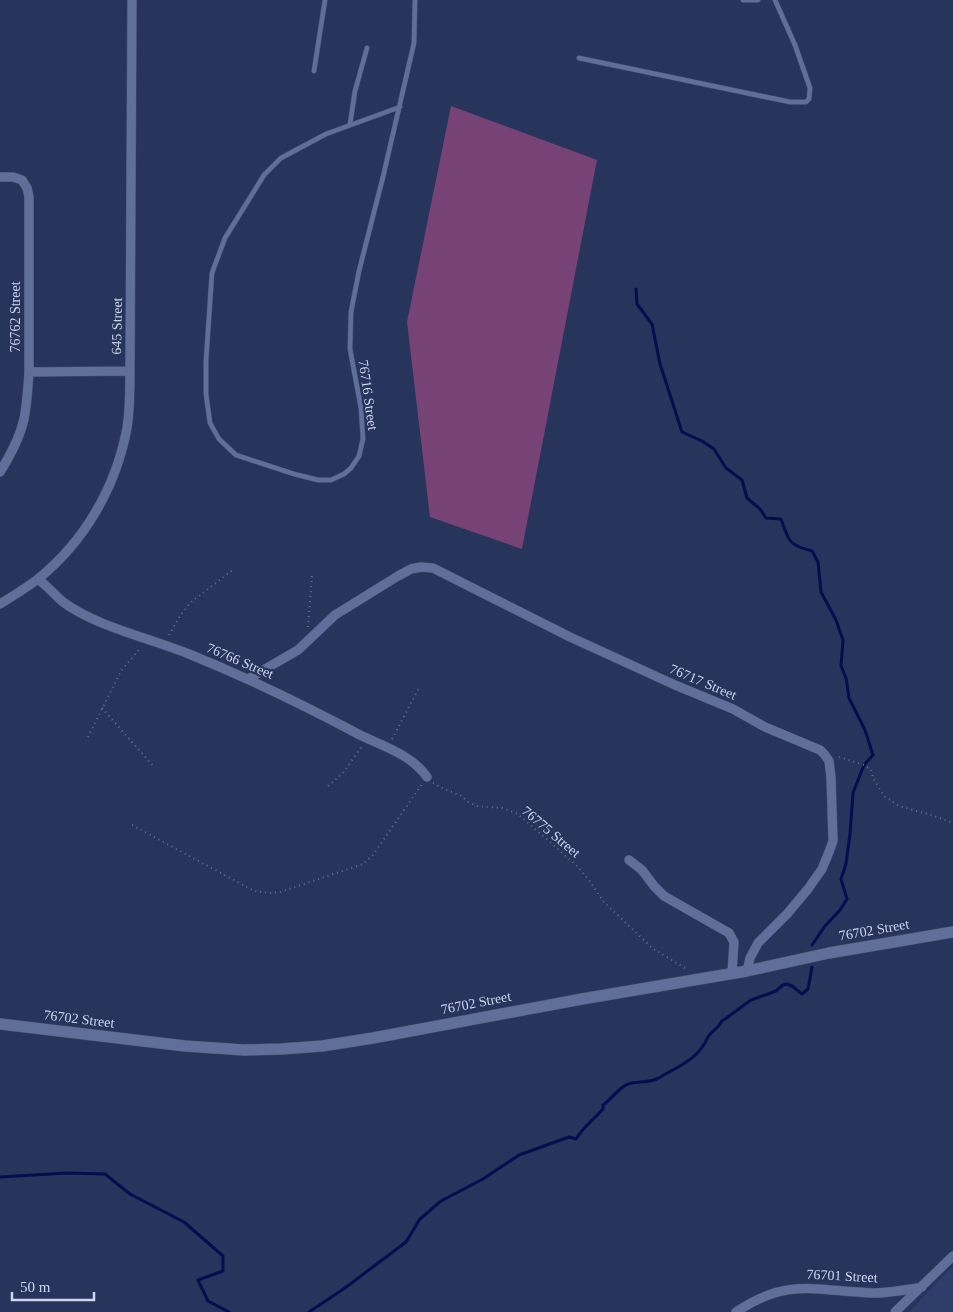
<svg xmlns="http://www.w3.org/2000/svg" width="953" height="1312" viewBox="0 0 953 1312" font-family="Georgia,serif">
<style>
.built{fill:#2e3d6a}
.green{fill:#774276}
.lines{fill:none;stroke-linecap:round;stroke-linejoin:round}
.stream{stroke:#060c50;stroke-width:3}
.service-casing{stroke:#454f70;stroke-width:5.5}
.minor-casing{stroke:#454f70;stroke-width:10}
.tertiary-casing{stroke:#454f70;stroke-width:12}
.path{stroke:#636f90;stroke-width:2;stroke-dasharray:1 4;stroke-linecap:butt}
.service{stroke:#5f6f9a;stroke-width:4.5}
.minor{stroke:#5f6f9a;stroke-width:9}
.tertiary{stroke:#5f6f9a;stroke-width:11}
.labels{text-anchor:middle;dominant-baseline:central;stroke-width:4.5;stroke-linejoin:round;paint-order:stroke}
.street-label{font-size:14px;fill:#cdd6ef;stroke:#27345b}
</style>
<rect width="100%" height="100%" fill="#27345b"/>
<path class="built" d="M953 1266V1312H909Z"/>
<path class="green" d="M451 106 597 160 522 549 430 517 407 322Z"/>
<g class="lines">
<path class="stream" d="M636 289 637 304 652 324 660 364 682 432 702 441 714 449 726 468 742 480 747 498 760 509 766 518 781 519C789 541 788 545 812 551L818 562 821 592 836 620 843 640 841 666 846 678 849 698 865 730 873 755 864 765 853 793 850 834 846 864 841 879 847 899 840 910 825 926 812 945
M0 1177 67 1173 105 1174 130 1194 184 1222 223 1256V1271L198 1280 208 1301 229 1312
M309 1312 345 1288 406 1242 420 1219 441 1201 483 1179 519 1155 569 1137 576 1139C583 1127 594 1119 603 1109V1105C612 1099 618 1088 628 1084 637 1081 647 1083 657 1079 678 1066 697 1061 708 1037 711 1031 718 1029 721 1022L751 1000 776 991 783 985 787 984 792 986 802 994 808 989 812 967"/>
<defs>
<path id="service" d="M743 0H758
M579 58 790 102H806L809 99 810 88 795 45 775 0
M314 71 325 0
M400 107 326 134 281 158 264 175 225 238 212 273 206 361V394L210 423 219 439 236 455 294 474 318 480H331L344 474 351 468 359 456 363 439 361 408 350 349 351 312 359 271 383 177 414 43 415 0
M350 124 355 91 367 48"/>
<path id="minor" d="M0 177H13L22 180 27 188 29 197V372C28 388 27 404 24 419 20 437 10 456 0 472
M29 372 130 371
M38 579C47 586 55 595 63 602 97 627 150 638 189 654 248 678 304 705 360 735 383 746 412 755 427 777
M0 604C13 596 26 588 38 579 85 541 116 487 127 428 130 409 130 390 130 371L132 0
M248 679 298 650 335 615 398 576 411 569 421 567 433 568 570 637 675 685 733 709 765 727 820 750 825 755 829 761 831 777 833 841 829 852 822 869 808 889 787 914 758 943 750 958 747 971
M629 860 642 870 654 886 664 896 729 933 734 942 732 973
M736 1312C788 1277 816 1291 873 1293 889 1293 906 1290 922 1287
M895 1312 953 1256"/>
<path id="tertiary" d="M0 1024 185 1046 244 1050 281 1049 322 1046 373 1038 582 999 747 971 829 953 953 932"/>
</defs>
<use href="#service" class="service-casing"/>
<use href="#minor" class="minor-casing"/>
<use href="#tertiary" class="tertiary-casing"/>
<path class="path" d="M308 627 312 576
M169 635 180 616 190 603 234 569
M102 708 155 768
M88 737 121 671 141 647
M392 739 419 688
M839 757 864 765 871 770 873 778 884 796 899 806 931 815 953 823
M433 783 442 788 462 796 468 802 477 806 502 808 518 814 576 865 589 880 603 901 652 948 688 970
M328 786 343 773 362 746
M132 825 254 891 269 893 280 892 363 864 373 855 422 784"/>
<use href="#service" class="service"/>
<use href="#minor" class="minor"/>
<use href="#tertiary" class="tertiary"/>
</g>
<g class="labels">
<g class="street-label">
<text transform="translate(15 317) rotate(-90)">76762 Street</text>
<text transform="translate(117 326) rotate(-89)">645 Street</text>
<text transform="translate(368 395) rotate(82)">76716 Street</text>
<text transform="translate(240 661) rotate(23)">76766 Street</text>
<text transform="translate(703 682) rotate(23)">76717 Street</text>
<text transform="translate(551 832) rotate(40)">76775 Street</text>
<text transform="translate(874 930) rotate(-10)">76702 Street</text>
<text transform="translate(476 1003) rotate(-11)">76702 Street</text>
<text transform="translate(79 1019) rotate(7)">76702 Street</text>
<text transform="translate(842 1276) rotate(3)">76701 Street</text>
</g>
</g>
<path d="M12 1292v8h82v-8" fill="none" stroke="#cdd6ef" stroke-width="2.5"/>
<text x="20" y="1292" font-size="15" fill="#cdd6ef" stroke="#27345b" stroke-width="4" paint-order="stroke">50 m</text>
</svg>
